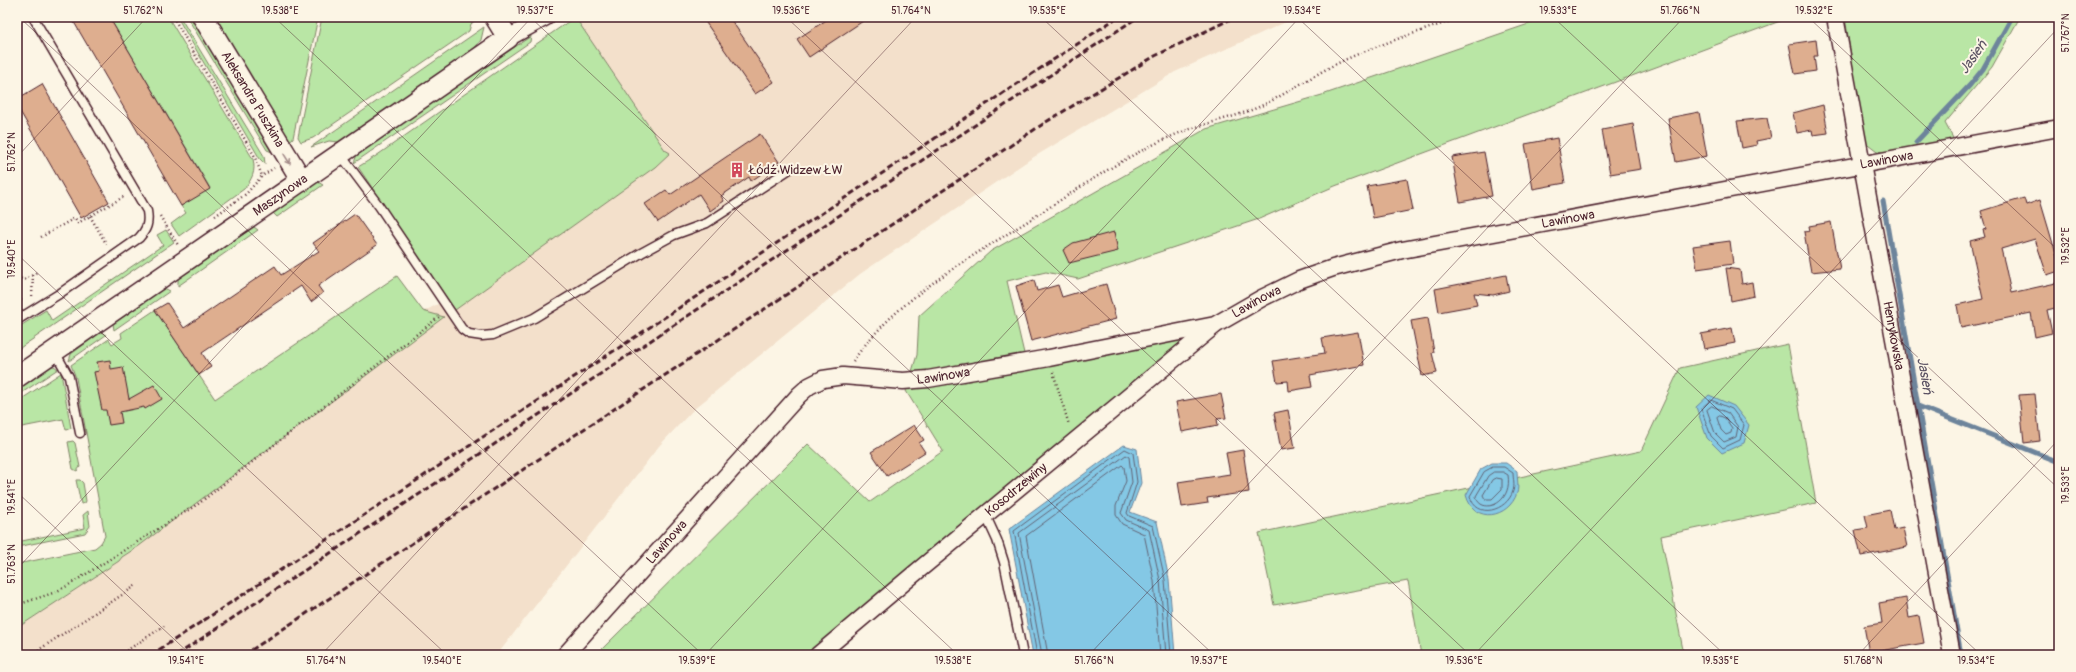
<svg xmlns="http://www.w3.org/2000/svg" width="2076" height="672" viewBox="0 0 2076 672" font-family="Pangolin,sans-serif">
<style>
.built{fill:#f3e0cb}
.green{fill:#b9e6a5;stroke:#828268}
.water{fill:#84c8e5;stroke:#6d849b}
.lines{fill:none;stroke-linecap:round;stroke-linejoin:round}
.shore{stroke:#616375;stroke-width:1}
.stream{stroke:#6d849b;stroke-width:5}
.building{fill:#deae8f;stroke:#4a1f2b}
.service-casing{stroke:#4a1f2b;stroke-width:11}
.minor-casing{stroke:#4a1f2b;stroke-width:19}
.tertiary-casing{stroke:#4a1f2b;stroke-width:23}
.path{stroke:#4a1f2b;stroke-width:2.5;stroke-dasharray:1 3;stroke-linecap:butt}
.service{stroke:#fcf5e5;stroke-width:8}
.minor{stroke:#fcf5e5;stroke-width:16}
.tertiary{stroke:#fcf5e5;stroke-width:20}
.rail{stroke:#4a1f2b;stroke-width:3;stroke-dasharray:6 3;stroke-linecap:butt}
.oneway{stroke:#a38a88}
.ticks{fill:none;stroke:#4a1f2b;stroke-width:1;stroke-opacity:0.45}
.labels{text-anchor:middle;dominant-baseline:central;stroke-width:4;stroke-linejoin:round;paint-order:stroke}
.street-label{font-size:13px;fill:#4a1f2b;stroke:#fcf5e5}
.poi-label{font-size:13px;fill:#4a1f2b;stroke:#fcf5e5;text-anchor:start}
.water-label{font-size:14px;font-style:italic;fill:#5b5263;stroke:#fcf5e5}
.neatline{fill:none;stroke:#4a1f2b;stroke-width:1.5}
.ticks-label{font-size:10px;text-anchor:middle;fill:#4a1f2b}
</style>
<rect width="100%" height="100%" fill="#fcf5e5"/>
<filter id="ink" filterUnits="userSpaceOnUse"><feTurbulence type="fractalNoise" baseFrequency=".025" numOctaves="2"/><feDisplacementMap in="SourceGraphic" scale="8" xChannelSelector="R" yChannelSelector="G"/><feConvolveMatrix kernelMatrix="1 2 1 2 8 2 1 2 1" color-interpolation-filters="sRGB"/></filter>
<g filter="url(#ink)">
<path class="built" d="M575 17H1297L1175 72 1029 160 860 274 694 409 659 446 497 655H17V628L119 561 122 557 423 312 469 287 665 150Z"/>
<path class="green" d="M109 17H168L253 159C256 172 252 179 244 189L179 236 171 224 186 213 181 206 210 188Z
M177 17H180L264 156 265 164 260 159Z
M187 17H192L272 152 267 150Z
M213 17H318L293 138 288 142Z
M322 17H479L471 24 469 31 313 138 301 142 298 137Z
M575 17 665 150 670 153 655 167 455 310 358 167 376 156Z
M1549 17H1791L1335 186 1259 219 1078 279 1046 272 1007 281 1026 362 1215 325 818 655H596L808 444 870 502 943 451 906 391 917 355 919 316 991 251 1206 129 1322 95Z
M1845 17H2020L1992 67 1945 123 1954 140 1886 153 1877 151 1864 141Z
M484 27 481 40 473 50 339 142 329 141 311 147Z
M531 36 530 42 354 163 357 154Z
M318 182 323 185 277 217 273 213Z
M254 227 258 230 178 286V279Z
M166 230 174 242 17 350V342L19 340 17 328 46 310 52 321 163 245 157 235Z
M397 276 423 311 444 317 139 546 122 557 119 561 17 628V564L95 548 101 543 105 536 76 378 71 365 109 339 112 344 122 338 121 333 155 310 215 399Z
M164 288 170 291 114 330 113 324Z
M101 332 106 335 69 361 71 354Z
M1788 344 1816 503 1661 536 1684 655H1421L1408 581 1274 605 1259 533 1641 451 1680 368Z
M54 366 58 369 17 396V389L49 367Z
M61 373 71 428 66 430 63 419 17 428V402Z
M73 441 75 443 80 467 77 471 73 469 68 442Z
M76 480H80L83 483 86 501 85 503 81 504Z
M88 511 90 526 85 533 17 547V542L85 528 83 515Z"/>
<path class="water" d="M1709 395 1734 406 1749 425 1744 443 1722 453 1707 438 1696 407Z
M1124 445 1137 449 1141 483 1130 512 1157 522 1169 579 1175 655H1033L1009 529Z
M1492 463H1506L1517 471C1517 477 1519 487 1517 493 1509 518 1474 525 1466 495L1481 469Z"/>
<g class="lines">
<path class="shore" d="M1711 400 1732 409 1744 425 1740 440 1723 448 1711 436 1701 409Z
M1712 406 1728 413 1738 427 1736 437 1724 442 1715 433 1707 410Z
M1720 416 1725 418 1732 428 1731 433 1726 435 1721 430 1717 418Z
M1493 467H1504L1513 473C1513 478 1515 486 1513 491 1507 511 1476 520 1470 496L1484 472Z
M1494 472H1503L1508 475C1513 506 1479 515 1476 496L1488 476Z
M1496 478 1502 479V489L1492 499H1485L1483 495 1492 480Z
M1037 655 1014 531 1125 449 1133 453 1137 482 1127 513 1129 516 1153 526 1165 580 1171 655
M1042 655 1019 533 1126 455 1129 457 1132 482 1121 513 1126 520 1149 530 1160 580 1166 655
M1048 655 1026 536 1122 465 1124 467 1126 481 1116 506V515L1122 524 1144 534 1154 581 1160 655"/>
<path class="stream" d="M1916 142 1970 85 1983 69 2012 17
M1883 201 1918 406 2059 462
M1918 406 1961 655"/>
</g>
<path class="building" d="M71 17H109L210 189 181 206Z
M702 17H729L774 82 755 94Z
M831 17H869L809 57 797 39Z
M1816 40 1818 56H1814L1816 71 1795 74 1789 44Z
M42 84 109 202 81 218 17 106V99Z
M1823 105 1828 133 1813 135 1812 130 1797 133 1793 113Z
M1699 112 1707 156 1676 162 1668 118Z
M1767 118 1771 138 1756 141 1757 145 1742 148 1737 121Z
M1633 124 1641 169 1610 174 1602 130Z
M760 134 779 162 751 181 749 177 721 196 724 201 710 211 699 194 658 222 645 204 666 190 670 195Z
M1557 138 1565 183 1533 189 1525 144Z
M1484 152 1492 196 1460 202 1452 157Z
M1407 179 1413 210 1373 218 1367 186Z
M2024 198 2026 205 2040 200 2059 264V271L2047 275 2035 239 2001 249 2005 265 2011 293 2056 283 2059 307 2047 310 2052 333 2035 337 2031 313 1961 328 1957 305 1983 299 1970 241 1985 237 1983 230 1986 229 1981 211Z
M355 214 377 245 318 286 323 293 311 302 301 286 202 353 211 367 199 375 155 310 167 303 184 328 275 266 281 275 319 251 313 243Z
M1831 222 1840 269 1811 272 1804 232 1810 231 1809 226Z
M1114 232 1118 251 1069 263 1063 250 1073 243Z
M1730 241 1733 264 1697 269 1693 246Z
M1726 268 1740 270 1742 284 1752 282 1754 296 1731 301Z
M1506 275 1509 291 1493 295 1474 293 1477 305 1439 312 1435 289Z
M1034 280 1037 291 1058 285 1062 297 1106 284 1116 319 1031 341 1016 286Z
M1428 318 1434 352 1432 353 1437 373 1422 376 1411 321Z
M1732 328 1735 343 1704 349 1701 334Z
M1358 332 1364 365 1310 375 1312 387 1289 391 1288 381 1277 382 1273 361 1325 353 1322 338Z
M110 360 111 369 123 367 129 399 154 385 162 399 145 409 144 407 120 412 122 423 109 425 106 410H102L94 372 99 371 97 362Z
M1221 394 1226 418 1217 419 1218 425 1182 432 1176 402Z
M2035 394 2040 441 2024 443 2019 395Z
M1288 410 1295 448 1281 450 1274 413Z
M914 425 924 440 919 443 925 452 887 476 871 452Z
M1243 450 1249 492 1207 498 1208 503 1182 507 1178 482 1230 474 1226 453Z
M1890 510 1894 530 1903 528 1907 547 1861 556 1855 530 1868 528 1865 515Z
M1906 598 1909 618 1919 616 1924 643 1869 653 1864 626 1882 623 1879 603Z"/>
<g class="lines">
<defs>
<path id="service" d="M340 154 379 206 462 329 469 334 482 336 493 335 534 318 641 253 674 235 707 223 790 169
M17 320 59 294 139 238C147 229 149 223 147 211L33 17
M55 352 69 377 80 433
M985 514 997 540 1004 562 1023 655"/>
<g id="minor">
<path id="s1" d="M1835 17 1952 655"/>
<path d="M508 38 546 17"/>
<path id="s2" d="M565 655 799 395 809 386 823 379 843 376 903 381 928 379 1049 358 1215 325 1262 298 1299 280 1333 268 1402 250 2059 128"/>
<path id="s3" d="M818 655 914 574 1214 326"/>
</g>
<g id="tertiary">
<path id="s4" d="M203 17 302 181"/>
<path id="s5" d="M17 377 508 38 495 17"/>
</g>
</defs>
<use href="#service" class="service-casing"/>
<use href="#minor" class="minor-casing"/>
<use href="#tertiary" class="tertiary-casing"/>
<path class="path" d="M173 17 254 155 262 176
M17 186 23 189
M90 216 107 245
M160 216 178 245
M215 216 246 194 262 176 274 168
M41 237 75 218 78 223 125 196
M17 277 24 280 33 275
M32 296 33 275 38 271
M17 299 24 301
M853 361C898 296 974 256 1039 214 1084 185 1128 154 1177 134 1206 122 1237 118 1265 104 1293 90 1319 71 1349 58 1385 42 1425 30 1462 17
M1053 372 1069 425
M17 605 53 593 67 586 198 504 439 317
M31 655 137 585
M120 655 164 626"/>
<use href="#service" class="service"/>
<use href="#minor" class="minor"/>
<use href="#tertiary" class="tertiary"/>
<path class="rail" d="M151 655 623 345 1118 17
M177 655 1138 17
M244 655 1046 122 1155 56 1235 17"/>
</g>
<defs><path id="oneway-shaft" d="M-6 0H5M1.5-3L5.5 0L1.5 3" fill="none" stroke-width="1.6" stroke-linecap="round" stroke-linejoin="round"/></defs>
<use class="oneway" href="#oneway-shaft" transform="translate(287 159) rotate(58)"/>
</g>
<path class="ticks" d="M19 17 703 655M274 17 958 655M530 17 1214 655M786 17 1470 655M1041 17 1725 655M1297 17 1981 655M1553 17 2059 489M1808 17 2059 251M17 157 147 17M17 254 447 655M17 492 191 655M17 569 532 17M321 655 916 17M705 655 1300 17M1089 655 1684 17M1474 655 2059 27M1858 655 2059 439"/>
<defs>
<symbol id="building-bare" viewBox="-9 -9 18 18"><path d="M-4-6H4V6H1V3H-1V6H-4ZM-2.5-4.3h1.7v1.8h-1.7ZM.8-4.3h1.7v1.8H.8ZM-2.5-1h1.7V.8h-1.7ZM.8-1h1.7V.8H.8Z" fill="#d1495b" stroke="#fcf5e5" stroke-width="2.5" paint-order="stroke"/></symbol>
</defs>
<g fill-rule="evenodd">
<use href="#building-bare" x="726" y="159" width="22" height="22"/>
</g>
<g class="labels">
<g class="street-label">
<text stroke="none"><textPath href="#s4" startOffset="96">Aleksandra Puszkina</textPath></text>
<text stroke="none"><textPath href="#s2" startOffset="1472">Lawinowa</textPath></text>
<text stroke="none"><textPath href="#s5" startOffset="320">Maszynowa</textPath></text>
<text stroke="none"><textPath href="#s2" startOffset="1148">Lawinowa</textPath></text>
<text stroke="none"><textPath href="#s2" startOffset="824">Lawinowa</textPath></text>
<text stroke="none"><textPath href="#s1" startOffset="324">Henrykowska</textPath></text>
<text stroke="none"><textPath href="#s2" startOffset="500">Lawinowa</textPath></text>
<text stroke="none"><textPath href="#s3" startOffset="258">Kosodrzewiny</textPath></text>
<text stroke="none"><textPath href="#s2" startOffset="152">Lawinowa</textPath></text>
</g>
<g class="poi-label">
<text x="749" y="170">Łódź Widzew ŁW</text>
</g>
<g class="water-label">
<text transform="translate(1973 57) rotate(-55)">Jasień</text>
<text transform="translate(1925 376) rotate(80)">Jasień</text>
</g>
</g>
<rect width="2076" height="672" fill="none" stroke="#fcf5e5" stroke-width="44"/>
<rect x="22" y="22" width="2032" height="628" class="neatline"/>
<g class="ticks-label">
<text x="143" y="14">51.762°N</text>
<text x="280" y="14">19.538°E</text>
<text x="535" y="14">19.537°E</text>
<text x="791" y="14">19.536°E</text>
<text x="911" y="14">51.764°N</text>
<text x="1047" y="14">19.535°E</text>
<text x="1302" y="14">19.534°E</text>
<text x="1558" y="14">19.533°E</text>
<text x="1680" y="14">51.766°N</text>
<text x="1814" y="14">19.532°E</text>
<text transform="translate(2065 33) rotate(-90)" y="4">51.767°N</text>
<text transform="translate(11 152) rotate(-90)" y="4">51.762°N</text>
<text transform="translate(2065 246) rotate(-90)" y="4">19.532°E</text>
<text transform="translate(11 259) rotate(-90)" y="4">19.540°E</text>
<text transform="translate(2065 485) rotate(-90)" y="4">19.533°E</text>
<text transform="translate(11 497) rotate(-90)" y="4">19.541°E</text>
<text transform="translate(11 564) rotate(-90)" y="4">51.763°N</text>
<text x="186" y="664">19.541°E</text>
<text x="326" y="664">51.764°N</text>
<text x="442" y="664">19.540°E</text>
<text x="697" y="664">19.539°E</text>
<text x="953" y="664">19.538°E</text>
<text x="1094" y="664">51.766°N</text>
<text x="1209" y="664">19.537°E</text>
<text x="1464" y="664">19.536°E</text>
<text x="1720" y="664">19.535°E</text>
<text x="1863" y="664">51.768°N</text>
<text x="1976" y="664">19.534°E</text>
</g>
</svg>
